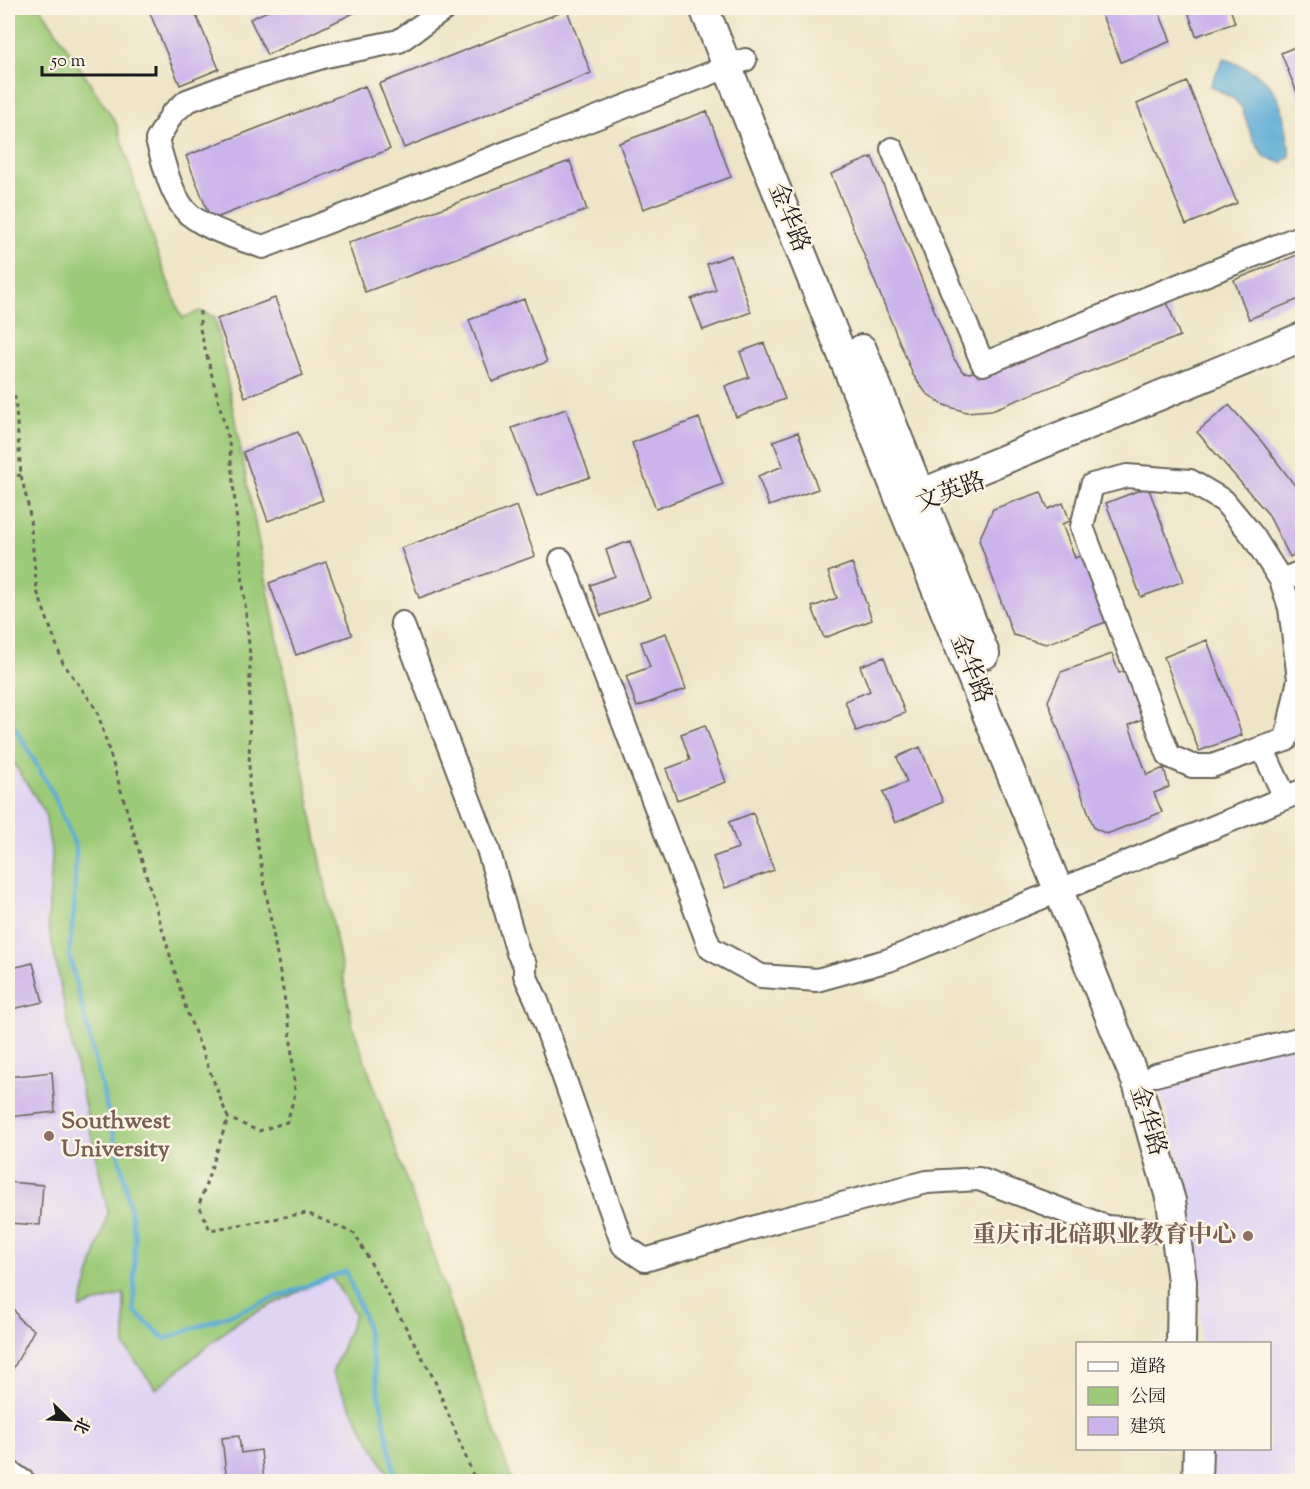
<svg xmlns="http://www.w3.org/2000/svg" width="1310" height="1489" viewBox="0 0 1310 1489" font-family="'Sorts Mill Goudy','Noto Serif SC',serif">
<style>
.built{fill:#e0d4f4}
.green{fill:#9cca78;stroke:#5c734a;stroke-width:1.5}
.water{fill:#5caad5;stroke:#3c6378;stroke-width:1.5}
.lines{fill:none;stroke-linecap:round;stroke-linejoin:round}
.stream{stroke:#5caad5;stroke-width:4.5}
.building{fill:#cbb4eb}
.minor-casing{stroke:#666258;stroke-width:26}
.major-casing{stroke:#666258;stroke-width:32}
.path{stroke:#666258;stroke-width:3;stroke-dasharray:4.5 4.5;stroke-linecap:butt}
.minor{stroke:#fff;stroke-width:22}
.major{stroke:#fff;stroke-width:28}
.education-dot{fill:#8d6e63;stroke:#fcf5e5;stroke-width:2}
.labels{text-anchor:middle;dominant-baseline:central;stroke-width:5;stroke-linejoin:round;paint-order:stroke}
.street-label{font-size:24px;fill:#1c1c1c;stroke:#fcf5e5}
.education-label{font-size:24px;font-weight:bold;fill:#785e54;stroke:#fcf5e5;text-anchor:start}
</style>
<rect width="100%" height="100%" fill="#fcf5e5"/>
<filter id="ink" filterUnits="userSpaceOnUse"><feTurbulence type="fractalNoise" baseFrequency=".0167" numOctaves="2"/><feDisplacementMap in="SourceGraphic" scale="12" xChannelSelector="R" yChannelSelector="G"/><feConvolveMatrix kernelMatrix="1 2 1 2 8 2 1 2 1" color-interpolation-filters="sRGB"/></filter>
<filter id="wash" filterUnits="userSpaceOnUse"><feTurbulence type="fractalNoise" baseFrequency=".008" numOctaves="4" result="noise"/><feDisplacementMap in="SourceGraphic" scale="24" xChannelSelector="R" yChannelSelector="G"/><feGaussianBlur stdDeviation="1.35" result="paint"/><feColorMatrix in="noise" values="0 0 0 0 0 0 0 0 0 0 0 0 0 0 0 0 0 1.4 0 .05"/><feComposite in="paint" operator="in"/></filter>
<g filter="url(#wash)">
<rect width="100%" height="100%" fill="#eee5c6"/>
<path class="built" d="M8 758 10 759 45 812 52 857 48 922 75 1061 108 1212 80 1308 124 1294 125 1347 157 1388 238 1321 331 1276 355 1314 332 1373 387 1473 386 1481H8Z
M1302 1039V1481H1197L1198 1449 1270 1448V1344L1200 1343 1201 1283 1188 1189 1156 1078Z"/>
<path class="green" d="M8 8H41L116 123 154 245 182 318 200 311 215 317 353 1027 512 1481H386L387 1472 332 1373 355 1314 331 1276 238 1321 156 1389 125 1347 124 1294 80 1308 108 1212 75 1061 48 922 52 857 45 812 11 759 8 758Z"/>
<path class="water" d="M1224 58C1235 64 1252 69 1262 78 1284 95 1287 131 1290 156L1282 163 1265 157 1253 140 1242 108 1234 99 1210 86Z"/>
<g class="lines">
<path class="stream" d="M8 715 54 795 76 848 74 911 69 954 125 1181 135 1236 134 1311 165 1339 346 1271 365 1320 396 1482"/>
</g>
<g id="blocks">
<path class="building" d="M157 8H193L219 69 180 85 149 11Z
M274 8H364L267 55 250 19Z
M1099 8H1157L1171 41 1121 62Z
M1187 8H1230L1235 23 1196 36Z
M567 10 591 73 404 148 379 84Z
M1302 44V105L1281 53Z
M1187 82 1237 203 1186 225 1137 104Z
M365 86 390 149 211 220 186 156Z
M707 111 731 177 643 209 619 143Z
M872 157 954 359 963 372 970 373 1165 297 1180 336 992 410 966 412 944 405 926 393 913 375 831 174Z
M570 161 587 210 365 292 348 243Z
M1302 253V298L1249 319 1234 280Z
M731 255 751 312 703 330 691 299 716 290 707 264Z
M275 298 303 375 245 397 217 319Z
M524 299 547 362 492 382 469 320Z
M764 343 785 399 736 417 725 386 749 377 740 352Z
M1229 405 1262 442 1302 495V550L1290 557 1268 514 1197 432Z
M566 409 590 477 537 496 512 428Z
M699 418 723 484 656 509 632 443Z
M298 432 323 500 268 521 243 452Z
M798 432 818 489 769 506 758 476 783 466 773 441Z
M1148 487 1184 581 1141 597 1106 503Z
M1041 492 1048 509 1063 503 1070 521 1062 524 1075 558 1083 555 1109 621 1046 644 1013 635 979 540 993 509Z
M517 506 535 556 419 598 401 548Z
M630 541 650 598 601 616 590 585 615 576 606 550Z
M326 562 352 635 296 655 269 583Z
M852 563 872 620 824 638 812 607 837 598 828 572Z
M666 633 686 689 637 707 626 676 650 667 641 642Z
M1207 640 1242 735 1199 751 1164 657Z
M1112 654 1119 673 1128 670 1145 718 1129 725 1147 775 1164 768 1169 787 1154 793 1162 812 1107 834 1094 828 1048 701 1061 672Z
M884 657 905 713 856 731 845 701 870 691 860 666Z
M705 725 726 782 677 800 666 769 690 760 681 734Z
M920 747 943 802 895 823 883 792 907 782 897 757Z
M753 813 774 870 725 888 713 857 738 848 729 822Z
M33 963 43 1002 8 1010V969Z
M52 1072 55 1112 8 1117V1077Z
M8 1182 43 1185 40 1225 8 1223Z
M8 1299 20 1320 34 1330 8 1378Z
M239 1436 241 1453 261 1450 264 1482H227L222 1438Z"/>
</g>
</g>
<g filter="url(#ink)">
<use href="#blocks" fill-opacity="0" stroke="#666258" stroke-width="1.5"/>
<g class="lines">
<defs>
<path id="minor" d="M446 8 399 41 326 56 232 84 187 101 172 114 157 140C164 163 169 189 184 209 198 227 241 239 263 247L745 60
M892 149 983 364 1302 236
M561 560 710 948 761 976 817 980 889 960 1302 791
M1281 580 1302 572
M402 623 488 849 518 953 525 965V975L537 1001 623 1245 645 1260 776 1221 927 1182 979 1179 1107 1227 1175 1232
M1262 748 1212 766H1192L1169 756 1082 527 1092 485 1127 476 1190 481 1224 501 1253 536 1281 580 1290 608 1299 679 1286 740 1262 748 1285 797
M1155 1075 1302 1038
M8 1471 24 1482"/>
<path id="major" d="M704 8 904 510 1138 1086 1171 1201 1182 1281 1181 1344
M862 349 985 654
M908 506 920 494 1302 337
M1197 1482 1198 1448"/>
</defs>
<use href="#minor" class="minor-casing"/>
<use href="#major" class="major-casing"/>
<path class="path" d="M200 311V329L229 442 250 655 249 795 290 1030 295 1094 287 1122 259 1131 228 1118
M8 389 15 397 21 475 29 509 37 591 63 663 97 710 187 1012 228 1118 199 1205 210 1230 307 1213 355 1234 434 1379 476 1482
M8 477 21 475"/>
<use href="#minor" class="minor"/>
<use href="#major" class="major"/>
</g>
</g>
<g class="education-dot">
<circle cx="49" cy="1136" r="6"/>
<circle cx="1248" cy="1236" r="6"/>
</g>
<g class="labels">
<g class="street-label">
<text transform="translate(788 218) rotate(68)">金华路</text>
<text transform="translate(951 493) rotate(-20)">文英路</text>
<text transform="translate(970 669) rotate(68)">金华路</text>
<text transform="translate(1147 1121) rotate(73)">金华路</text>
</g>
<g class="education-label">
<text x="61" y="1122">Southwest<tspan x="61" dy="28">University</tspan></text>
<text x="1236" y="1236" text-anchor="end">重庆市北碚职业教育中心</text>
</g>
</g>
<rect width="1310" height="1489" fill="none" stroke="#fcf5e5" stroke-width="30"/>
<rect x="1076" y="1342" width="195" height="108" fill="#fcf5e5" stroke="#a29e95" stroke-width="1.5"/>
<rect x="1088" y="1362" width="30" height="9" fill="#ffffff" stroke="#a29e95" stroke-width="1.5"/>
<text x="1130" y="1372" font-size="18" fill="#1c1c1c">道路</text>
<rect x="1088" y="1387" width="30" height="18" fill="#9cca78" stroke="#a29e95" stroke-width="1.5"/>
<text x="1130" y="1402" font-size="18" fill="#1c1c1c">公园</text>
<rect x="1088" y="1417" width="30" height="18" fill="#cbb4eb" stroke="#a29e95" stroke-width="1.5"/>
<text x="1130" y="1432" font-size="18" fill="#1c1c1c">建筑</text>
<g transform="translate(69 1420) rotate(114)" stroke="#fcf5e5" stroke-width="4.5" paint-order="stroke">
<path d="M0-4.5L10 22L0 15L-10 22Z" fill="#1c1c1c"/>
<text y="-9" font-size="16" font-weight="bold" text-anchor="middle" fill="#1c1c1c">北</text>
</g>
<path d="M42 66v9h114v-9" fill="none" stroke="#1c1c1c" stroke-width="3"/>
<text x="51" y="66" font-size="18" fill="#1c1c1c" stroke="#fcf5e5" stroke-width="4.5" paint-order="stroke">50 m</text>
</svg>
